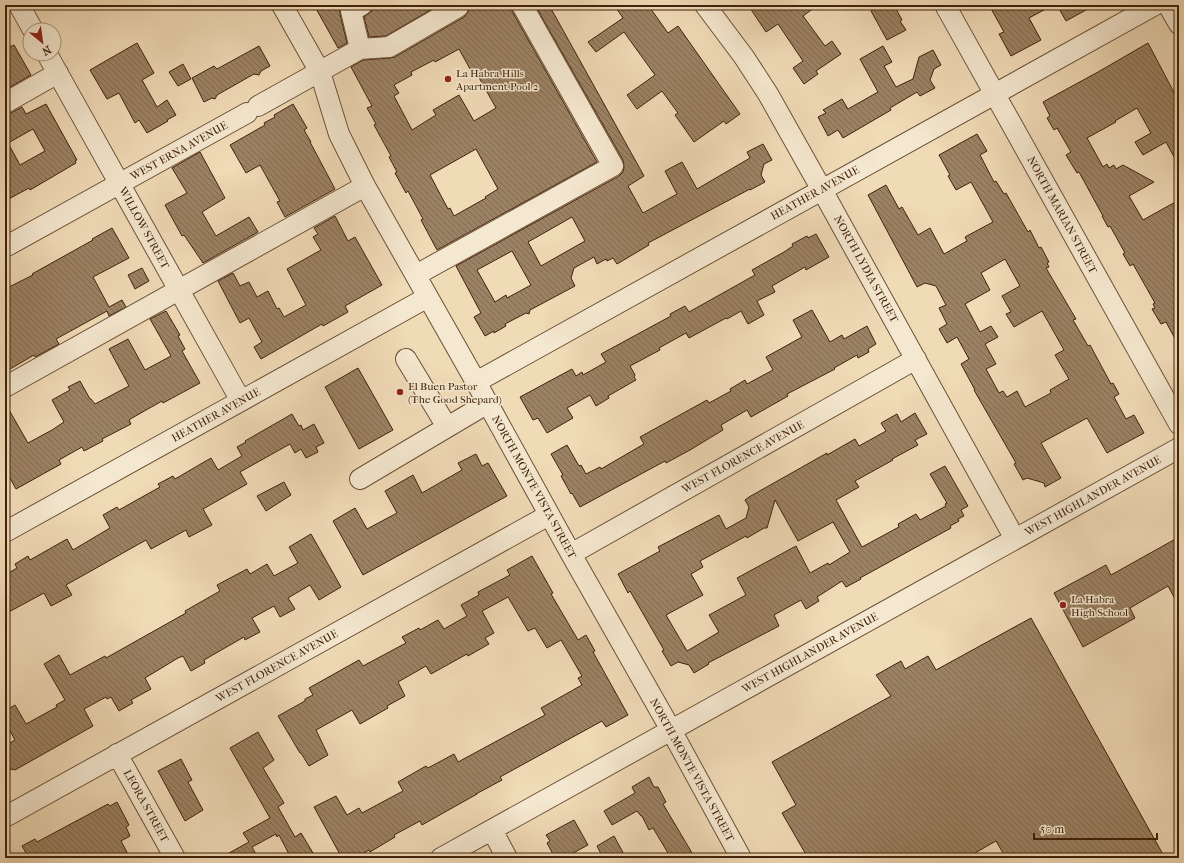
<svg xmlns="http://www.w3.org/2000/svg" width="1184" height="863" viewBox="0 0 1184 863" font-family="'IM FELL French Canon',serif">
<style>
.building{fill:url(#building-back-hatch);stroke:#40220b;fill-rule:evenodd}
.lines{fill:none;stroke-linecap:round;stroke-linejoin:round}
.minor-casing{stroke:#6c5036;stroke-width:22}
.minor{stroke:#f5e8d0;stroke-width:20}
.poi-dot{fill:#8f2418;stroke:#f5e8d0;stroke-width:1.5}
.labels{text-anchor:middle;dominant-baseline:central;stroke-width:3;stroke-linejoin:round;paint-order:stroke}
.poi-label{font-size:11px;fill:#40220b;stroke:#f5e8d0;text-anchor:start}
.street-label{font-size:11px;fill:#40220b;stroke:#f5e8d0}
</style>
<defs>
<pattern id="building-back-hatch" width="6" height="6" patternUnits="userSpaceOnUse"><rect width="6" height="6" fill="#9c8264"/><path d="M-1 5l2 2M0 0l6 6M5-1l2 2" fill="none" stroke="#816a51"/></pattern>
</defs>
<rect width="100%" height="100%" fill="#f0dbb7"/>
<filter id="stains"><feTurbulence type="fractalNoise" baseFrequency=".005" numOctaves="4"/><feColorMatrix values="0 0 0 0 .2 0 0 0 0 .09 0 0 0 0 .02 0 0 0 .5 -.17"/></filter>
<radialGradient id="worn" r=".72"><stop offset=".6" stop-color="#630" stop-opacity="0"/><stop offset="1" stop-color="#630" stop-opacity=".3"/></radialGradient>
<path class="building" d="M314 5H342L340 7V14L347 43 338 48Z
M373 5H439L386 36 369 37 364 17 372 11Z
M470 5H511L512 11 597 162 437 250 421 220 423 219 408 191 406 193 395 173 397 172 389 157 391 156 374 125 376 124 367 108 372 106 351 67 363 60 390 58 395 57 464 17 468 12ZM459 49 474 76 477 74 496 108 474 121 459 95 433 110 436 115 412 130 394 96 399 93 394 85 412 75 411 72 434 60 435 62ZM476 149 498 189 485 197 486 198 454 216 450 208 448 209 430 175Z
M535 5H549L644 176 628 186 643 213 677 194 665 171 682 162 697 189 750 158 747 152 763 144 772 160 764 164 761 175 765 182 750 190V189L648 243 649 245 617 264 613 258 607 261 606 259 597 264 594 257 574 268 571 278 575 286 530 310 529 314 526 313 505 324 506 326 494 333V331L485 336 474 317 481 313 456 266 619 176 623 172 624 167 623 160ZM572 217 585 241 541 266 528 242ZM512 251 531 285 507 298 506 295 495 302 477 270Z
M614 5H648L668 33 678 26 740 114 726 124 724 121 694 142 675 115 678 113 662 91 637 109 627 95 655 75 624 32 596 52 588 42 623 18Z
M748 5H818L803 16 825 46 832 41 841 54 816 71 818 74 804 84 793 68 803 61 778 24 766 32Z
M881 5H894L902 20 900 21 906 30 887 40 871 11Z
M989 5H1053L1029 18 1041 40 1011 56 999 34 1004 32Z
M1057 5H1095L1066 21Z
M137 43 154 73 142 80 157 107 167 100 176 115 167 120 168 121 147 133 139 120 135 123 119 93 107 99 90 70Z
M1148 43 1179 102V166L1166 142 1143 155 1135 142 1151 133 1137 108 1115 121 1116 122 1087 138 1103 167 1107 164 1109 168 1114 165 1116 169 1123 165 1154 182 1129 196 1143 220 1179 200V346L1166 322 1161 324 1152 309 1155 308 1153 304 1155 303 1133 264 1130 266 1123 254 1125 253 1110 226 1108 227 1102 216H1103L1079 172 1077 173 1066 155 1071 152 1057 128 1054 130 1047 118 1050 116 1043 102 1098 72Z
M14 45 31 75 5 90V49Z
M259 46 270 66 261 71 259 75 254 74 217 95 215 99 212 98 204 102 192 78 214 66 217 69Z
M883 46 892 62 884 66 896 87 913 79 919 57 933 50 941 65 934 69 930 80 935 88 920 96 917 92 890 108 891 110 843 138 838 130 828 136 818 117 826 113 823 110 842 99 848 109 878 92 860 59Z
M183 64 191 79 178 86 169 72Z
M46 104 77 160 75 161 76 163 30 190 29 188 5 201V114L11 113 22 107 26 114ZM33 129 45 151 20 165 8 143Z
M293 104 307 128 304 130 311 142H310L335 189 285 217 277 202 280 201 260 165 246 173 230 145 265 125 264 123 275 117 274 115Z
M977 134 987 151 980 155 994 182 996 181 1004 194 1006 193 1028 232 1030 230 1039 248 1041 247 1049 262 1047 263 1049 267 1046 268 1076 319 1073 320 1088 346 1090 345 1111 384 1113 383 1119 394 1114 397 1126 419 1134 415 1144 433 1107 453 1087 418 1041 443 1061 478 1045 487 1044 483 1027 478 1023 480 1014 464 1016 463 974 390H975L961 364 969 359 957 337 947 343 939 329 947 324 939 308 946 305 936 286 925 283 917 287 868 195 886 185 899 209 902 207 918 235 930 228 944 254 967 241 965 237 993 222 971 182 956 190 948 176 950 175 939 155ZM1005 259 1020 286 1002 296 1011 312 1006 314 1014 327 1042 311 1064 350 1055 355 1069 379 1050 390 1051 393 1025 407 1017 391 1007 397 1003 391 999 393 986 369 996 364 985 344 998 337 991 326 980 332 965 304 990 290 981 273Z
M200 152 225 198 202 212 216 236 249 217 258 232 203 263 184 235 182 236 165 205 187 193 172 168Z
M335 216 348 241 355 237 382 285 345 306 348 312 323 326 322 324 261 359 254 347 262 342 249 318 240 323 218 281 233 273 240 286 249 282 257 297 268 291 277 309 279 308 284 317 306 305 287 269 321 250 313 237 318 234 314 228Z
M112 228 129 258 93 277 109 307 122 300 126 307 109 316 107 311 56 339 59 344 35 357 34 355 5 372V289L33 275 32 274 93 240 92 239Z
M816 234 829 257 806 270 805 267 772 286 775 292 757 301 764 315 748 324 741 311 727 319 726 318 689 338 686 333 659 348 660 350 630 366 635 375 634 377 636 380 608 396 609 398 596 406 590 395 567 408 573 418 547 433 538 418 533 420 520 397 572 369 576 376 582 372 583 375 606 362 601 354 671 316 670 314 685 306 689 312 755 275 752 270 784 252 793 246 792 244 807 236 808 238Z
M142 268 149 281 135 289 128 275Z
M812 310 830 342 842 335 844 339 867 326 876 344 868 349 869 352 858 358 857 355 834 368 835 369 787 394 788 396 751 417 747 410 721 425 723 430 690 450 666 463 665 461 580 507 572 493 571 494 561 476 563 475 551 454 567 445 579 466 581 465 586 474 600 467 601 469 644 444 640 437 707 400 709 403 731 391 730 389 745 380 747 384 773 370 766 357 802 337 793 320Z
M166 311 180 335 178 336 185 349 182 351 200 383 163 403 162 401 132 418 129 420 131 424 102 439 103 441 84 451 82 447 59 460 61 464 16 489 5 469V403L28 443 52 430 64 422 52 400 70 390 68 387 80 381 90 399H91L95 404 129 386 109 349 128 339 145 370 171 356 150 319Z
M358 368 393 430 359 449 325 387Z
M915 413 927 434 915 440 918 445 892 459 893 460 855 481 859 487 836 500 862 547 899 527 898 524 916 514 920 520 946 506 945 504 947 503 930 474 945 466 968 506 961 510 964 516 958 519 959 521 950 526 951 528 860 578 861 579 846 587 842 581 817 597 819 601 806 609 801 600 774 615 779 626 708 663 709 664 694 673 689 665 678 662 671 666 662 651 664 650 630 591 628 593 618 574 660 551 658 547 719 515 726 529 746 518 749 507 745 500 749 497 827 453V455L855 439 859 446 886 431 881 423 897 414 901 422ZM775 500 798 541 833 522 850 552 829 565 828 563 810 573 796 546 737 578 746 595 709 615 719 632 687 651 666 615 703 595 691 574 703 567 700 561 746 536 747 538 764 528H767Z
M292 414 299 426 301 425 303 430 314 424 324 443 316 447 318 452 306 458 301 449 295 453 290 444 240 472 247 484 203 509 212 525 189 537 186 530 151 549 146 540 66 585 72 595 51 606 44 593 5 614V575L17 568 15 564 28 556 30 560 67 539 73 550 110 528 103 515 117 507 119 510 160 487 158 484 173 476 175 479 211 458 218 470 242 456 237 447 246 442 245 441Z
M476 454 482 466 488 463 507 496 363 575 333 521 355 508 367 529 397 513 385 491 413 475 422 493 462 470 458 463Z
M284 482 291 495 266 511 257 496Z
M311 534 341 587 319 600 310 585 288 598 295 609 280 617 274 606 252 618 260 632 245 640 244 637 204 660 205 663 191 671 183 656 178 658 145 678 151 689 131 700 133 703 119 711 111 697 107 699 106 697 84 709 93 726 15 770 12 769 5 773V746L15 740 5 722V711L15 705 26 724 57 707 56 705 65 700 44 664 59 655 70 675 105 656 106 658 186 613 185 611 220 591 217 585 247 569 250 574 267 564 274 576 298 563 289 547Z
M1179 537V606L1168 586 1130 608 1135 618 1083 647 1054 593 1106 565 1111 575Z
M532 556 553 593 551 594 578 640 586 635 595 651 593 652 628 715 606 727 602 721 500 777 502 780 476 794H477L422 825 420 821 394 835 395 837 370 852 369 850 355 858H342L314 807 336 796 347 815 359 808 362 813 403 791 398 782 426 766 428 768 454 754 458 762 545 715 541 708 582 685 578 678 582 676 561 640 547 648 535 628 528 631 508 597 482 611 494 633 485 638 489 644 468 656 467 654 431 674 426 666 398 682 405 696 387 706 388 708 360 724 352 710 316 730 328 755 309 766 301 753H300L278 716 305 701V699L313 695 309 688 359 660 363 666 406 643 402 637 419 628 420 630 438 620 444 629 467 616 461 605 479 595 478 592 510 575 507 570Z
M1031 618 1165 858H1006L996 841 966 858H808L782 813 796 805 772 762 891 696 876 675 901 661 905 669 928 656 936 670Z
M258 732 274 760 263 768 284 803 278 807 295 837 301 833 316 858H291L279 835 277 837 276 834 252 847 258 858H220L249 842 243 833 270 818 230 748Z
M181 759 192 780 188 782 203 810 185 821 158 771Z
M649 777 654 787H658L666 802 663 804 695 858H671L653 828 649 830 642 816H641L637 811 612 825 604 811 635 793 632 787Z
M117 802 129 825 126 827 130 836 121 841 130 858H29L22 846 35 839 37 842 108 804 110 806Z
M574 820 588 845 564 858H555L547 843 550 841 546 835Z
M614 836 626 858H603L597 846Z"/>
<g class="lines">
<defs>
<path id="minor" d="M19 5 33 30
M282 5 320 72 339 134 365 186 476 382 571 554 671 730 741 858
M705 5 744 57 768 94 822 190 1015 539
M945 5 1179 424
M1168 5 1179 24
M360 49 351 11 362 5
M47 54 241 401
M5 103 58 73
M258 106 360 49 389 47 458 7V5
M5 247 247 113
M416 275 613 166 522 5
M406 359 447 427
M476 382 1155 5
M5 387 365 186
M360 479 488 403
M5 532 428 297
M571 554 916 359
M117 754 175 858
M5 817 549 515
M492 830 507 858
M441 858 1179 448"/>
</defs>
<use href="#minor" class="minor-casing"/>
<use href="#minor" class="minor"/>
</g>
<g class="poi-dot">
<circle cx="448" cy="79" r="4"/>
<circle cx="400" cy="392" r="4"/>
<circle cx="1063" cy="605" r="4"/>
</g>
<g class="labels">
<g class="poi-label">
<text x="456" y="73">La Habra Hills<tspan x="456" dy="13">Apartment Pool 2</tspan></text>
<text x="408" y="386">El Buen Pastor<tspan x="408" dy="13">(The Good Shepard)</tspan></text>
<text x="1071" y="599">La Habra<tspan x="1071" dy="13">High School</tspan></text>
</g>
<g class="street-label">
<text transform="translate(179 151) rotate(-29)">WEST ERNA AVENUE</text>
<text transform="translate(815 193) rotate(-29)">HEATHER AVENUE</text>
<text transform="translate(1062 215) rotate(61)">NORTH MARIAN STREET</text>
<text transform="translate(144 228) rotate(61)">WILLOW STREET</text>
<text transform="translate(866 269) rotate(61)">NORTH LYDIA STREET</text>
<text transform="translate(216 415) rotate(-29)">HEATHER AVENUE</text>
<text transform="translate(743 457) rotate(-29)">WEST FLORENCE AVENUE</text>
<text transform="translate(534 487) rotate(61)">NORTH MONTE VISTA STREET</text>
<text transform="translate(1093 496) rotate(-29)">WEST HIGHLANDER AVENUE</text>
<text transform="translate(810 653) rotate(-29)">WEST HIGHLANDER AVENUE</text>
<text transform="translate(277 666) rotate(-29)">WEST FLORENCE AVENUE</text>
<text transform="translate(692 770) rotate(61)">NORTH MONTE VISTA STREET</text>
<text transform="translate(146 806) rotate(61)">LEORA STREET</text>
</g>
</g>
<rect width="1184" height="863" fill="none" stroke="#f0dbb7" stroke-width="20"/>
<rect x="6" y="6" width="1172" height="851" fill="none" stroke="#40220b" stroke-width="2"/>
<rect x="10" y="10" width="1164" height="843" fill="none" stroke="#40220b"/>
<g transform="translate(42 42) rotate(151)"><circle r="19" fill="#f5e8d0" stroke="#ad9981"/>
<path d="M0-3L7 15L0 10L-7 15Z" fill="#8f2418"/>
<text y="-6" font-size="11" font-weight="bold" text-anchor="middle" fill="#40220b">N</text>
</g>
<path d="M1034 833v6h123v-6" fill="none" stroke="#40220b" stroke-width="2"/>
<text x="1040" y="833" font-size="12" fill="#40220b" stroke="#f5e8d0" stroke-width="3" paint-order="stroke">50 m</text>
<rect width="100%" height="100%" filter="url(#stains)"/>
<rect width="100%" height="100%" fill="url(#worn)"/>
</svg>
